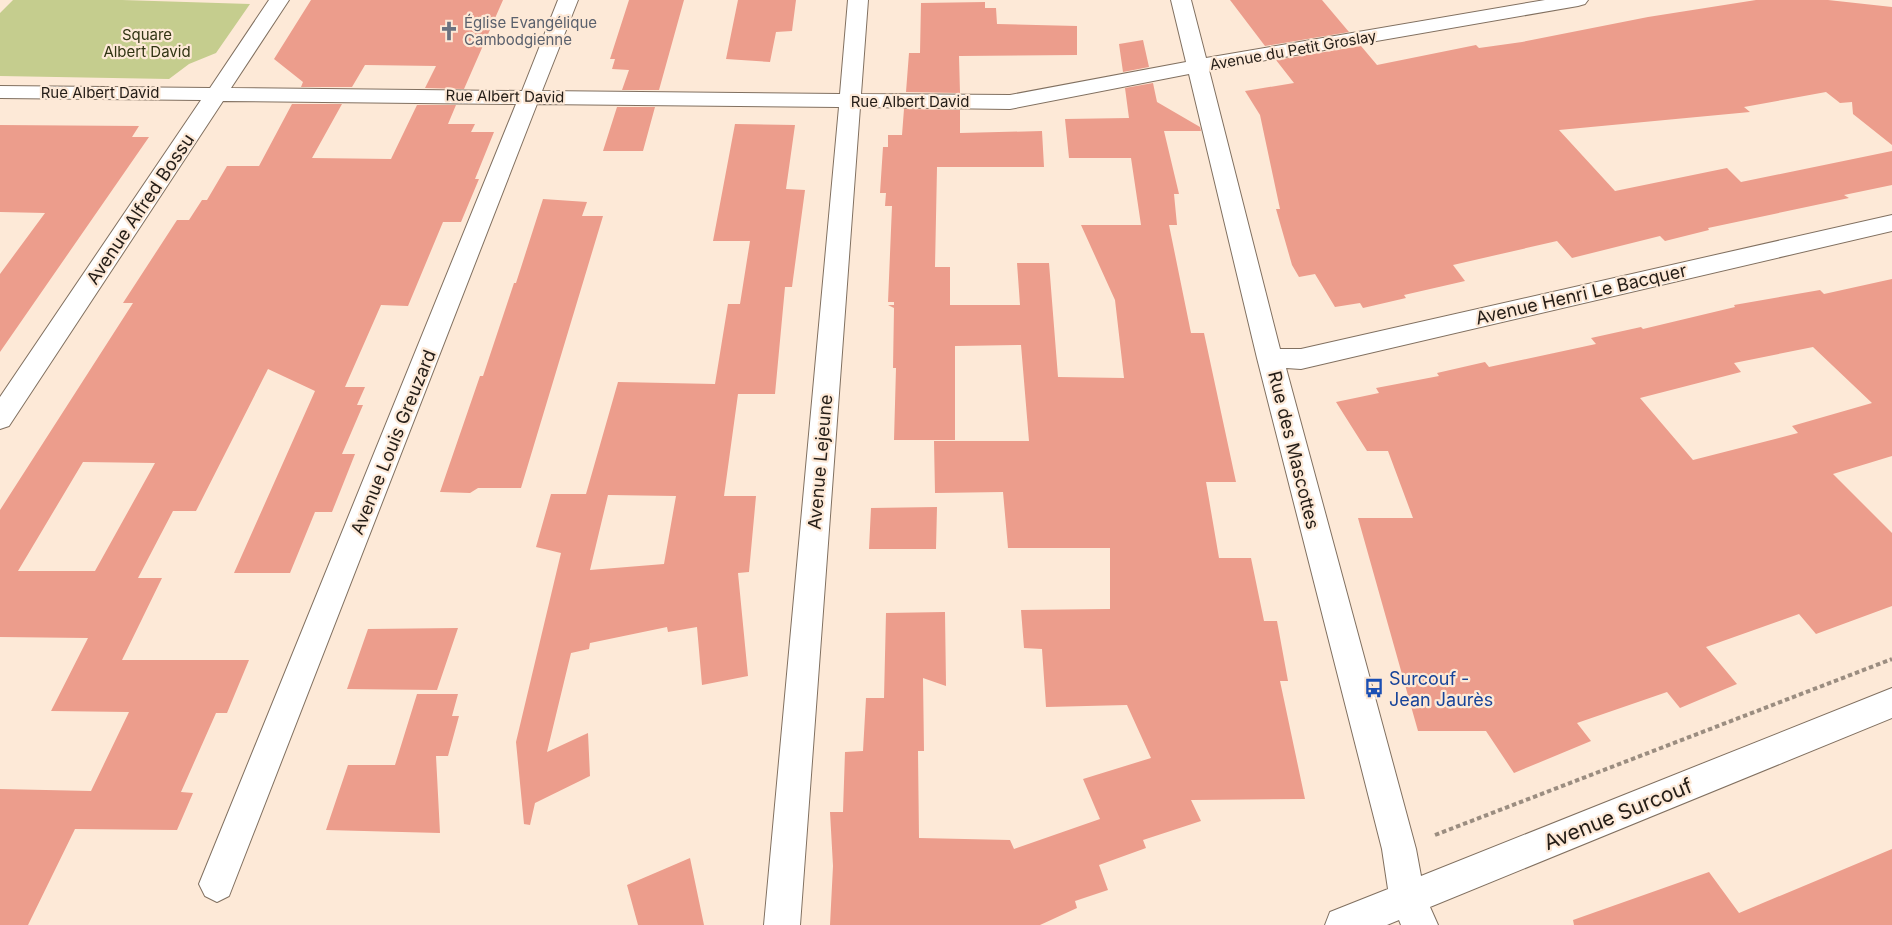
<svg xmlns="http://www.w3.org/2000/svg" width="1892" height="925" viewBox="0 0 1892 925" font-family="Inter,sans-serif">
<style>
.green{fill:#c5cd8e}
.building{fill:#ec9d8c;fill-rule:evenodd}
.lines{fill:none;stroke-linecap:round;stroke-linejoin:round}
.minor-casing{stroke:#817060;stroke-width:2}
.path{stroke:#9b8d80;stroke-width:4;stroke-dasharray:4.5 3;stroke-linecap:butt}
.minor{fill:#fff;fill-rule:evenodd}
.labels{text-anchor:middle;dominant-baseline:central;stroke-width:4.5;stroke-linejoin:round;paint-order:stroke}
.far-worship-label{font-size:15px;fill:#5b616d;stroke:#fde9d7;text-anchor:start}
.far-park-label{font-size:15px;fill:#313413;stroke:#fde9d7}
.far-street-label{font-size:15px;fill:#241d17;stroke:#fde9d7}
.street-label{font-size:18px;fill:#241d17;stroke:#fde9d7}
.transit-label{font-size:18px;fill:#164399;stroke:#fde9d7;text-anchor:start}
.near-street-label{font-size:21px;fill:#241d17;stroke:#fde9d7}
</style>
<rect width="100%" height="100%" fill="#fde9d7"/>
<path class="green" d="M13 0H122L250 4 216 53 189 64 169 79 0 76V13Z"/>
<path class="building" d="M311 0H503L464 89 425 88 436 66 365 65 352 87H301L303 82 274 59Z
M629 0H684L659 90H622L629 70 612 69 615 59H610Z
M738 0H796L792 31 776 32 770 62 726 59Z
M1230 0H1322L1349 32 1265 46Z
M1756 0H1828L1892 7V145L1853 114 1852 102 1840 103 1826 92 1744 107 1750 112 1559 130 1615 191 1727 168 1741 182 1892 151V185L1844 195 1849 198 1708 228 1709 230 1665 241 1660 236 1572 258 1557 241 1453 265 1465 281 1404 295 1406 298 1363 308 1360 303 1335 307 1315 274 1299 277 1292 265 1276 209H1280L1260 115 1245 91 1294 83 1276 60 1361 46 1377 65 1476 45 1479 48 1522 42 1648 17Z
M985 2V8H996L997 24 1077 26V55L959 56 960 93 906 92 909 53H920L921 3Z
M1143 40 1149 67 1123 72 1119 44Z
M1153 83 1157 102 1200 127 1201 131H1164L1179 194H1174L1177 225H1169L1191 333H1204L1236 482H1206L1219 558H1251L1264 621H1277L1288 681H1280L1305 799 1191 800 1201 821 1143 840 1146 848 1099 865 1108 890 1075 901 1077 908 1040 925H830L833 866 830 812H843L845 752 863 751 866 698H884L886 613 945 612 946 686 923 678 924 751H918L919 838 1010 840 1014 849 1100 819 1083 779 1151 758 1127 705 1046 707 1042 649 1024 648 1021 610 1110 609V548H1008L1003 492 935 493 934 441H1029L1021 345 955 346V440H894L896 368H893L894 308 888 305H894V302H888L892 206H885L886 193H880L883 147H888V135H902L904 109 960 110V133L1042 131 1044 167H937L935 267H950V305H1020L1017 263H1049L1058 377 1124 378 1115 300 1081 225H1141L1131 158H1069L1065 119 1129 118 1125 88Z
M292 104H342L312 158 391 159 417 105H456L448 124H475L471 132H494L475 179H479L461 222H443L408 306 381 305 345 387H365L357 405H363L342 454H355L332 512H315L290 573H234L315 391 268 369 196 511H173L138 578H162L122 660H249L227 713H216L181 792 193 793 177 830 75 829 28 925H0V789L91 791 129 712 51 711 88 638 0 637V510L133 303H123L177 220H189L202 200H207L227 166H259ZM83 462 155 463 95 571H18Z
M617 107H655L643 151H603Z
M735 124 795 125 786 189 805 190 792 287H785L775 394H738L724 496H756L749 572 738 573 748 676 702 685 697 627 668 632 667 627 590 643 589 649 571 653 547 752 588 733 590 776 535 803 530 825 524 824 516 742 561 553 536 547 551 494H586L618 382 715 384 728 304H740L750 241H713ZM608 495 676 496 664 564 590 570Z
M0 125 139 126 132 137H149L0 352V274L45 213 0 212Z
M543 199 587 202 582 216H603L521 488H478L470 493 440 492 480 376H483L514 283H516Z
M1892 279V456L1833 474 1892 533V606L1816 634 1799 614 1706 647 1737 684 1680 708 1667 692 1577 723 1591 741 1514 773 1486 731H1418L1358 518H1413L1388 451H1367L1336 402 1379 393 1376 388 1439 376 1437 373 1485 362 1489 367 1596 344 1591 338 1641 327 1643 329 1735 307 1734 305 1820 290 1824 294ZM1813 347 1872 403 1792 426 1798 433 1693 460 1640 398 1741 372 1734 363Z
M937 507 936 549H869L871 508Z
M458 628 437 690 347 689 368 629Z
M417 694H458L452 716H459L448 756H436L440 833 326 830 348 765H395Z
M1892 849V925H1574L1573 920 1709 872 1739 913Z
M690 858 704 925H638L627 885Z"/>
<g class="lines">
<defs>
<path id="minor" d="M269 0H289L231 88 522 91 558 0H578L542 91 840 94 848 0H868L861 94 1010 95 1186 62 1171 0H1191L1206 58 1545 0H1588L1585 4 1578 6 1209 70 1280 349H1301L1892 215V231L1301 369 1286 368 1416 849 1421 876 1892 688V718L1430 907 1438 925H1401L1399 920 1387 925H1325L1330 912 1388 889 1382 849 1257 358 1189 74 1010 109 860 107 800 925H764L839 107 537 104 229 896 217 902 205 896 199 884 516 104 223 101 9 426 0 429V397L201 100 0 98V86L210 88Z"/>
</defs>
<use href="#minor" class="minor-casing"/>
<path class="path" d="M1435 835 1892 659"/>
<use href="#minor" class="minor"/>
</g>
<defs>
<symbol id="church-bare" viewBox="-9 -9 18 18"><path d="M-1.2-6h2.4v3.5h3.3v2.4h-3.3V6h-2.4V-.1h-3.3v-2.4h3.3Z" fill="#6b7280" stroke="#fde9d7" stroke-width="2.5" paint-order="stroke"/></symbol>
<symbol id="bus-bare" viewBox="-9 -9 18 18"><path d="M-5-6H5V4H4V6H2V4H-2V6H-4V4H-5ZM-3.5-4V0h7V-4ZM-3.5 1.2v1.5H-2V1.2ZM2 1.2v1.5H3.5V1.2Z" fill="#1a4fb4" stroke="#fde9d7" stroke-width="2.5" paint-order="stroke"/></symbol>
</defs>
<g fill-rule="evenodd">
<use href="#church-bare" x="435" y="17" width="28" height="28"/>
<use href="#bus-bare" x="1360" y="674" width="28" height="28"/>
</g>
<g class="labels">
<g class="far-worship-label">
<text x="464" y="22">Église Evangélique<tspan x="464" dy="17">Cambodgienne</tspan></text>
</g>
<g class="far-park-label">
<text x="147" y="34">Square<tspan x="147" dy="17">Albert David</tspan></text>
</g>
<g class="far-street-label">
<text transform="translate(1293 50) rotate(-10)">Avenue du Petit Groslay</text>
<text x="100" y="92">Rue Albert David</text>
<text transform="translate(505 96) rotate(1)">Rue Albert David</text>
<text x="910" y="101">Rue Albert David</text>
</g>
<g class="street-label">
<text transform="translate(140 209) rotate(-56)">Avenue Alfred Bossu</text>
<text transform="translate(1581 294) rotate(-13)">Avenue Henri Le Bacquer</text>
<text transform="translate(393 442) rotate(-68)">Avenue Louis Greuzard</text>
<text transform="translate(1294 450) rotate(76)">Rue des Mascottes</text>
<text transform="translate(820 462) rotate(-85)">Avenue Lejeune</text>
</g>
<g class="transit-label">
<text x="1389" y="678">Surcouf -<tspan x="1389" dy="21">Jean Jaurès</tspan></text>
</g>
<g class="near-street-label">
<text transform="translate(1618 814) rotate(-22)">Avenue Surcouf</text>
</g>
</g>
</svg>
